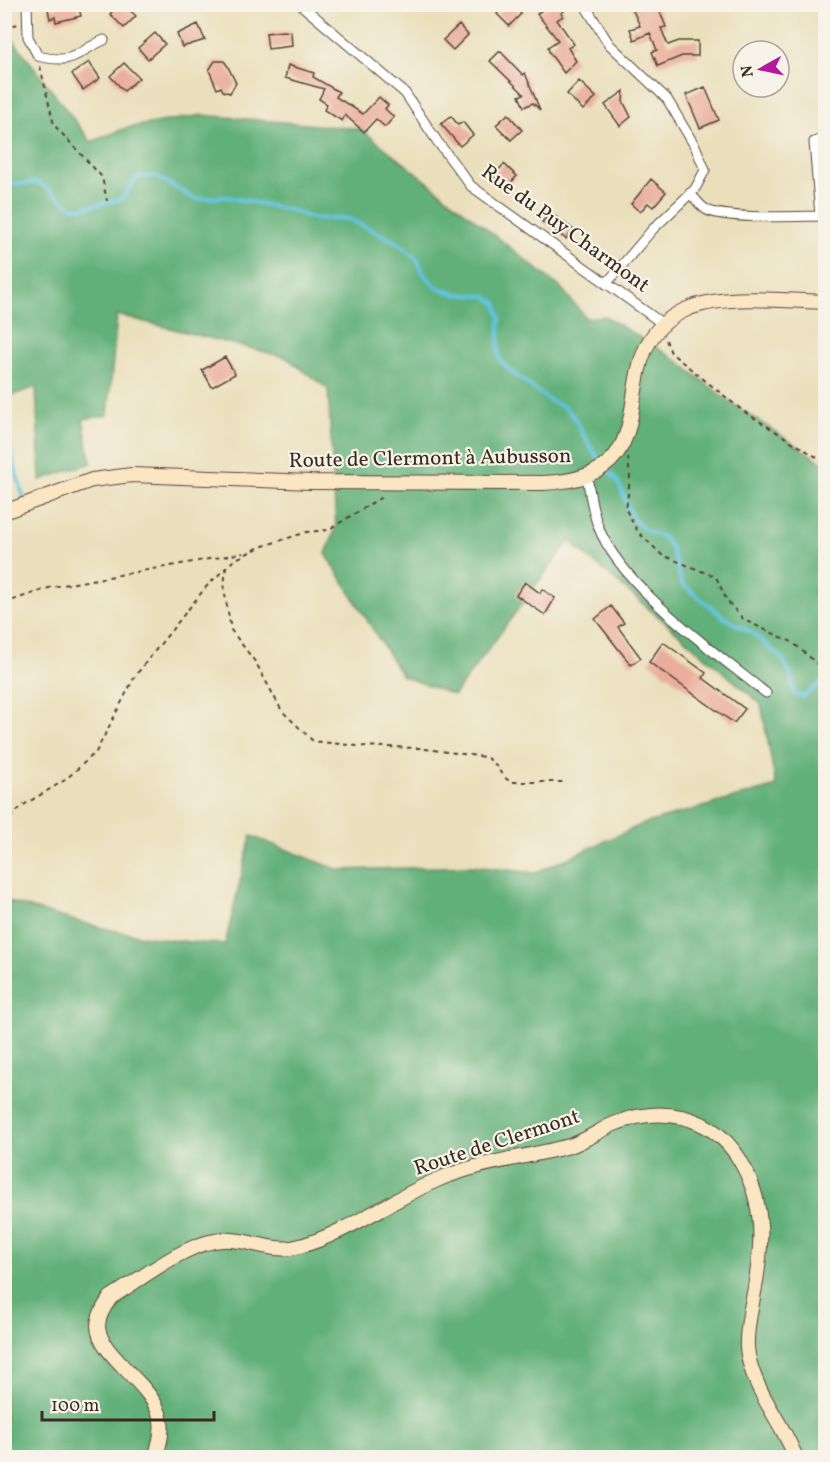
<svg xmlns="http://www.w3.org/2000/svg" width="830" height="1462" viewBox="0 0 830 1462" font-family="Vollkorn,serif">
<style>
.forest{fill:#62b079;stroke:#4e6d4c;stroke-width:1.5}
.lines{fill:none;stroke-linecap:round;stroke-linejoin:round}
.stream{stroke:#62c4e0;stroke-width:4}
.building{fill:#eaad9b}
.street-casing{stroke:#554536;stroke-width:11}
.secondary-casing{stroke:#554536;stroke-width:16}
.path{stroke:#554536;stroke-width:2;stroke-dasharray:4.5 4.5;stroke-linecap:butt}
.street{stroke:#fff;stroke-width:9}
.secondary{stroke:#fbe6c4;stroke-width:14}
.labels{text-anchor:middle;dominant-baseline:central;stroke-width:4.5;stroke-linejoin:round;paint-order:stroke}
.street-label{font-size:21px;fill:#3b2a1e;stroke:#f7f3e8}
</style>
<rect width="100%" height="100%" fill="#f7f3e8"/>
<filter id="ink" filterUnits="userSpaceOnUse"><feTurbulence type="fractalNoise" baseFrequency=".0167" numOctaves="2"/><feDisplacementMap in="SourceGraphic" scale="12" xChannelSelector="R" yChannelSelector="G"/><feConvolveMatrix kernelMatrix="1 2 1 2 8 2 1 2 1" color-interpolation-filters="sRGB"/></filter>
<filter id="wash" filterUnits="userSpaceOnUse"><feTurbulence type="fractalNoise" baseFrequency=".008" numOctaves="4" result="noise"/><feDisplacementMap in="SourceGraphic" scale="24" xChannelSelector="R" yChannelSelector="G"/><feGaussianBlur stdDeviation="1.35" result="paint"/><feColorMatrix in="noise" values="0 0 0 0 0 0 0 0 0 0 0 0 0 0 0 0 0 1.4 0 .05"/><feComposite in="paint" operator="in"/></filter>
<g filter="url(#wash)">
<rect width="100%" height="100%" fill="#eadfbb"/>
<path class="forest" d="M4 33H8L91 142 126 128 202 115 361 129 561 288 586 318 605 316 678 361 728 401 825 464V1457H5V900C80 924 145 942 225 944L251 836 339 870 473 866 535 873 643 824 776 786 761 704 569 541 454 695 402 676 326 554 336 527 328 389 285 357 117 315 108 415 83 419 91 463 40 480 36 387 5 398Z"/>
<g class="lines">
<path class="stream" d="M4 182 19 184 38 182 72 207 82 208 122 199 137 177 156 176 195 199 227 197 291 210 311 218 349 219 397 242 416 258 426 277 438 288 456 294 485 296 496 303 500 317 498 350 500 360 508 369 550 401 563 406 574 417 590 447 618 482 633 519 645 530 663 537 671 547 682 584 725 618 754 634 782 659 791 674 794 694 803 697 822 682 826 683
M4 426 24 500"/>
</g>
<g id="blocks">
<path class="building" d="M67 4H78L81 16 56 22 55 17 50 19 48 9Z
M119 4H123L136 16 124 28 110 14Z
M506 4H512L521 14 509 26 497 14Z
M550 4H559L564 11 561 13 563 16 557 20 574 44 568 48 576 61 564 73 549 52 548 47 558 40 537 14Z
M630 4H657L666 27 661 28 668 45 679 41H698V56H682L658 66 652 52 657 50 650 33 634 40 630 29 640 26Z
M198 24 205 40 182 47 177 34Z
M459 25 468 35 453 50 443 40Z
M283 31 291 32 292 46 268 49 266 33Z
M155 33 165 44 148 59 138 48Z
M500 51 523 75 525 73 540 110 533 103 524 107 519 96 524 94 490 61Z
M215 61H224L227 65 236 83 230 93 223 91 221 87 217 89 209 70Z
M89 62 100 78 83 90 72 74Z
M124 63 139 78 124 91 110 76Z
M288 65 314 73 313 77 339 92 336 97 363 114 379 97 388 105 385 109 394 117 385 127 376 119 364 132 345 115 342 121 324 110 327 104 319 99 324 89 285 78Z
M579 81 596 97 583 110 567 94Z
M705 87 719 120 700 128 686 95Z
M624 91 623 101 631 117 620 126 605 105Z
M508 114 522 130 511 140 496 125Z
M451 116 458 125 463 122 473 135 460 146 441 124Z
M504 164 517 176 506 188 493 176Z
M651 179 666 192 653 207 648 203 640 212 631 204Z
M551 213 574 230 566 239 542 222Z
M225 357 235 374 212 387 202 370Z
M525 582 540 593 542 589 555 598 545 615 516 595Z
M611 606 624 623 618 627 641 658 631 665 595 619Z
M663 642 706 673 703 678 745 709 734 723 649 662Z"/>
</g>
</g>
<g filter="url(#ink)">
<use href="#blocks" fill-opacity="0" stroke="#554536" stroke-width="1.5"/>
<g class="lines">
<defs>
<path id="street" d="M27 4 28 37 38 56C76 65 74 53 104 40
M300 4 405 93 437 141 471 186 663 324
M584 4 609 44 667 99 696 148 705 170 695 189 653 229 606 284
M690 193C695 199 701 207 707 210 728 220 800 216 826 216
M820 216 814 142 826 138
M587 477C590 493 592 510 598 526 621 587 716 653 766 693"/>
<path id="secondary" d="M4 512 92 480 132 475 311 482 542 483C684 479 592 352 685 310 722 293 785 301 826 302
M155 1458C159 1446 163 1433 161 1421 156 1385 99 1357 98 1326 98 1316 105 1305 111 1297 141 1279 187 1242 222 1240 247 1238 271 1253 296 1247 340 1237 393 1199 437 1180 478 1162 526 1158 569 1146 584 1142 598 1131 614 1124 660 1105 710 1114 738 1157 767 1204 763 1246 753 1298 750 1313 746 1332 747 1348 751 1388 782 1421 796 1458"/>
</defs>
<use href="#street" class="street-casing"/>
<use href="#secondary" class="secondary-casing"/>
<path class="path" d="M4 27 19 24
M40 66 54 125 102 177 107 201
M666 340 671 353 743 411 826 463
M628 457 630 478 626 510 638 532 662 555 716 577 727 601 744 620 792 642 826 671
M226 567 224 588 231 630 256 663 282 711 313 741 357 746 418 748 485 757C498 762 499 777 512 782H563
M4 603 52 587 243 553
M4 824 22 806 65 780 96 752 135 676 206 587 234 560 260 547 307 532 328 530 385 495"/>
<use href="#street" class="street"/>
<use href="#secondary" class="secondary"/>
</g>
</g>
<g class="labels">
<g class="street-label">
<text transform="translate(565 229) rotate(36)">Rue du Puy Charmont</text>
<text transform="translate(430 459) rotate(-1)">Route de Clermont à Aubusson</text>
<text transform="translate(497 1143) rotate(-18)">Route de Clermont</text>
</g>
</g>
<rect width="830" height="1462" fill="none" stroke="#f7f3e8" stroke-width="24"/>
<g transform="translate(761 69) rotate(261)"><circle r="28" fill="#f7f3e8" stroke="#aca397" stroke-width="1.5"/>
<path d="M0-4.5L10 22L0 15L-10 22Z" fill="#b5179e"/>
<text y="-9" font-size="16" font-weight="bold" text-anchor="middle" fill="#3b2a1e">N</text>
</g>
<path d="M42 1411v9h172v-9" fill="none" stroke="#3b2a1e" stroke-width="3"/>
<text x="51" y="1411" font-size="18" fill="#3b2a1e" stroke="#f7f3e8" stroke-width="4.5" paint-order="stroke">100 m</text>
</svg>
